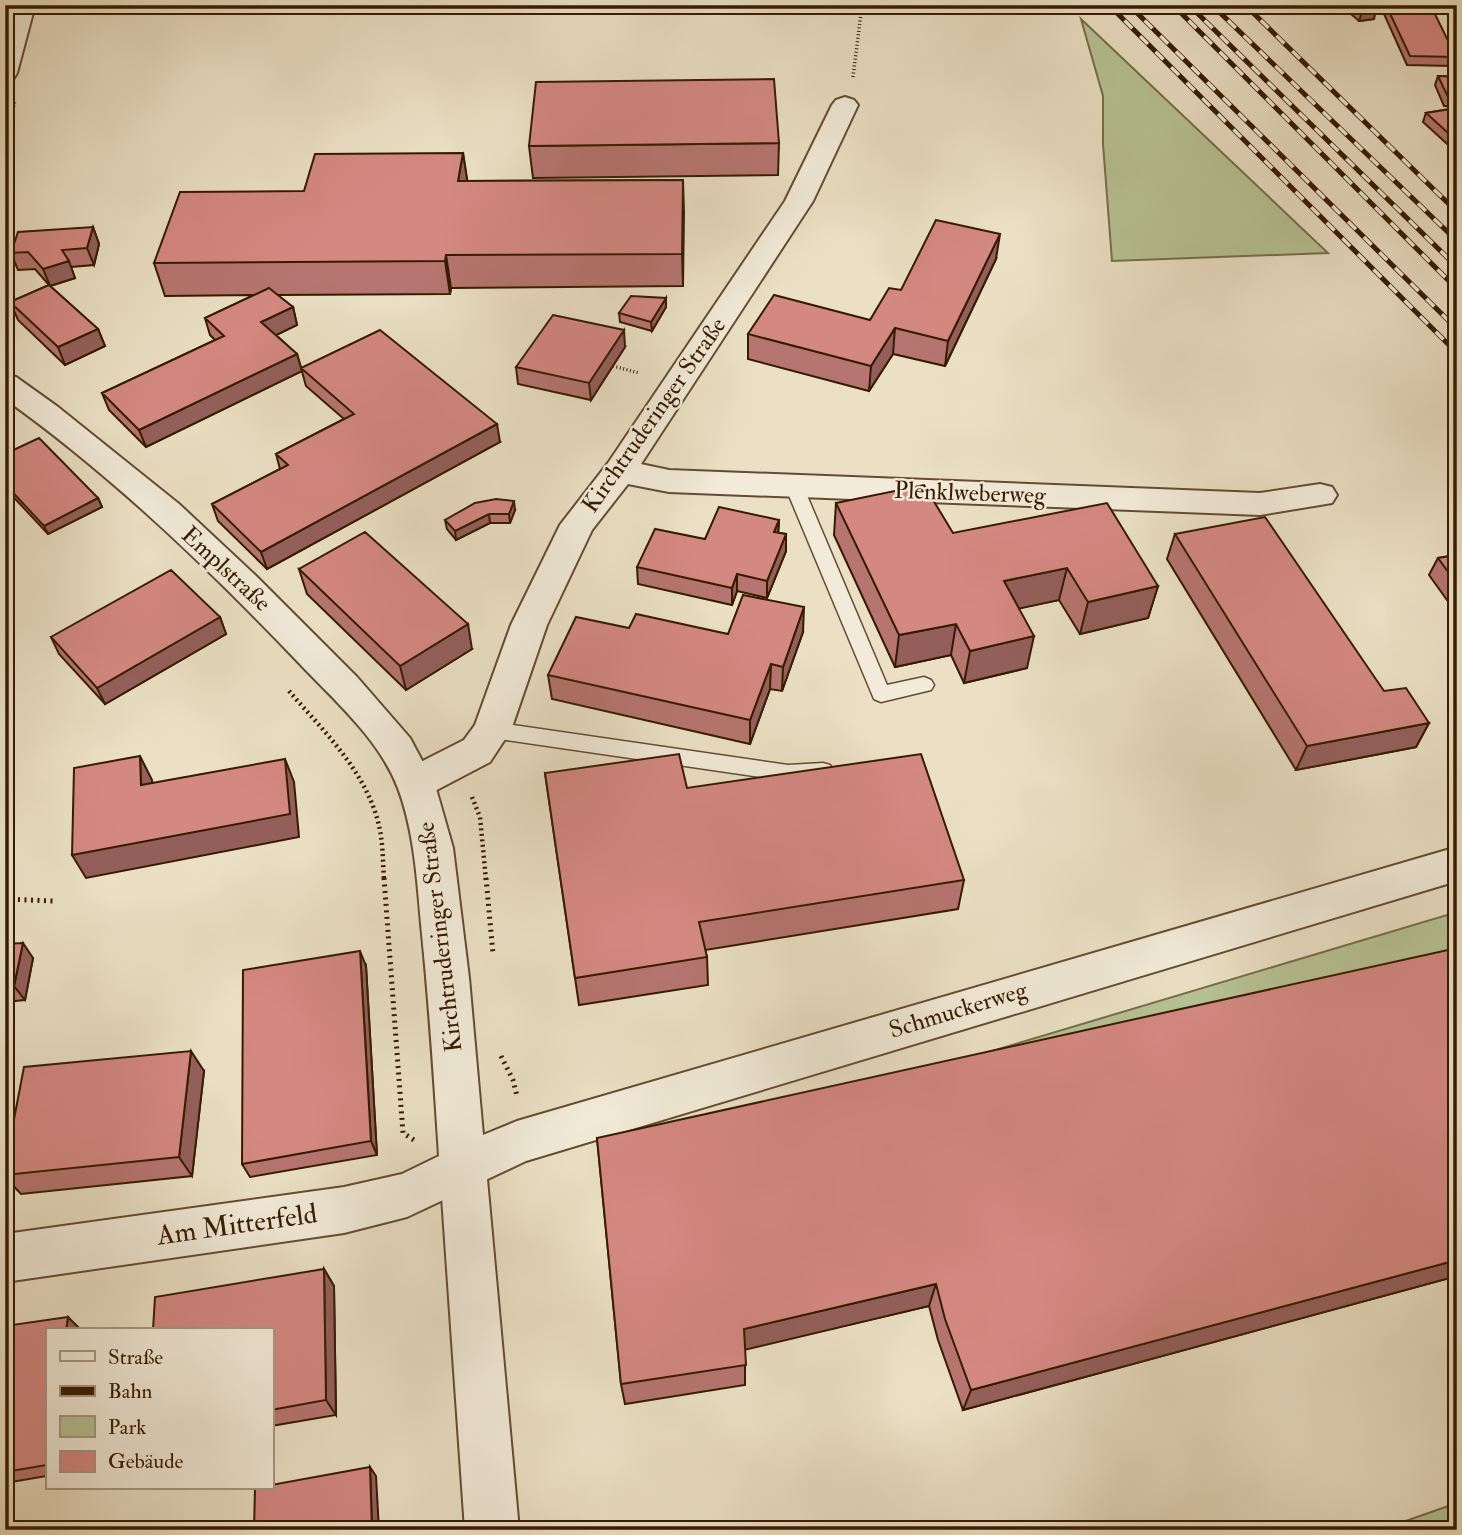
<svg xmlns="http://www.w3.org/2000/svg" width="1462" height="1535" viewBox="0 0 1462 1535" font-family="'IM FELL Double Pica',serif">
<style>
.green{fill:#b7c295;stroke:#766e4a;stroke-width:2}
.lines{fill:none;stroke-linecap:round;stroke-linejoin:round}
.service-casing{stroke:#634c31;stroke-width:3}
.minor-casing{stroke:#634c31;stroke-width:4}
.tertiary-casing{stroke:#634c31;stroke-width:4}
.path-far2{stroke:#361b00;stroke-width:3.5;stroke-dasharray:1 2.5;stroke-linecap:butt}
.path-far1{stroke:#361b00;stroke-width:4.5;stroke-dasharray:2 3.5;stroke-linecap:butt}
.path{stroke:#361b00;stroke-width:5;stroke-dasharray:2 4.5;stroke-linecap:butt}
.service{fill:#f2ebd9;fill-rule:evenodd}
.minor{fill:#f2ebd9;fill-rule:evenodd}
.tertiary{fill:#f2ebd9;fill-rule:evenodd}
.rail-casing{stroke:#361b00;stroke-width:5}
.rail{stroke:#f2ebd9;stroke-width:3.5;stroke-dasharray:11;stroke-linecap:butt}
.wall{fill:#b67570;stroke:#361b00;stroke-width:2}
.shaded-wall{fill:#945f5b;stroke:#361b00;stroke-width:2}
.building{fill:#d48882;stroke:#361b00;stroke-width:2}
.labels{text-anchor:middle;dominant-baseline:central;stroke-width:5;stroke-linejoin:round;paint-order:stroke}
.street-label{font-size:24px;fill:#361b00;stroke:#f2ebd9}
.near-street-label{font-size:28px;fill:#361b00;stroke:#f2ebd9}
</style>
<rect width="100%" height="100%" fill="#ebe0c5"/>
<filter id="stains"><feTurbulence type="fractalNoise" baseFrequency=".00286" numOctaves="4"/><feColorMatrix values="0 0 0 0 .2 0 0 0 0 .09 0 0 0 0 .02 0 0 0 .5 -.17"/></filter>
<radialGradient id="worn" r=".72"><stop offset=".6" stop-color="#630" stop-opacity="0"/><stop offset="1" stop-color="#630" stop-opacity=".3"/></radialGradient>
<path class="green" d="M1081 19 1328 253 1112 261 1103 144V96Z
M1457 912V972L878 1085Z
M1457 1503V1530H1380Z"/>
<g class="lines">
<defs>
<path id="service" d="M794 480 803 486 887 685 924 677 931 680 934 685 931 690 881 702 874 699 785 486Z
M492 722 788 765 823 763 830 765 834 771 830 777 788 781 492 738 485 736 482 730 485 724Z"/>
<path id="minor" d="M845 97 854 100 858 105 813 201 641 464 669 470 1260 493 1320 484 1332 487 1337 495 1332 503 1260 515 669 492 628 484 592 530 547 625 511 730 490 762 429 794 415 798 401 794 396 783 401 772 464 740 475 725 511 625 560 525 608 463 785 201 832 105 836 100Z
M463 1146 479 1152 486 1168 519 1530H465L440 1168 447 1152Z"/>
<path id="tertiary" d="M11 5H35L17 73 14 78 5 80V27Z
M5 374 16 377 58 407 179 504 255 575 357 677 410 738 435 785 453 848 469 978 483 1135 517 1121 1457 847V881L526 1161 407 1217 344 1233 5 1282V1234L344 1187 402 1174 439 1156C434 1078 429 1001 421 924 417 878 414 831 398 788 379 739 336 702 300 664 208 568 113 476 5 399Z"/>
</defs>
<use href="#service" class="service-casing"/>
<use href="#minor" class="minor-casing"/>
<use href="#tertiary" class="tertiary-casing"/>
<path class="path-far2" d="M853 77 862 5
M5 144 15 100
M613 366 639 373"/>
<path class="path-far1" d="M289 691C326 734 372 777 381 836 383 850 383 865 384 880
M472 797 480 817 486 880"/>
<path class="path" d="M384 878 403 1133 414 1140
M486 878 493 954
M5 899 53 901
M501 1056 513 1080 517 1096"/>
<use href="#service" class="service"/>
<use href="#minor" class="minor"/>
<use href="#tertiary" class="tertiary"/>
<defs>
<path id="rail" d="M1109 5 1457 353
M1129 5 1457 329
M1173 5 1457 289
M1189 5 1457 267
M1212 5 1457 241
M1245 5 1457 212"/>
</defs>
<use href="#rail" class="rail-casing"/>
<use href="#rail" class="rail"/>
</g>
<path class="wall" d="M1345 5H1371L1374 19 1359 21 1344 8Z
M1386 5 1456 57 1452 66 1407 65 1384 14Z
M1438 76 1457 77V106H1444L1435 85Z
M1457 108V153L1423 122 1426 113Z
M779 143 778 175 533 178 529 146Z
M463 153 467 181 683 180V286L451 288 450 294 277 295 293 307 297 325 276 335 297 354 302 371 146 447 109 410 102 393 215 340 210 335 205 318 254 295 165 296 154 263 304 191Z
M93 227 99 244 94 265 71 267 75 278 50 286 98 329 105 346 65 365 18 320 10 302 49 285 35 269 18 270 11 253Z
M996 259 945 366 893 354 869 391 748 359V334L870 320 901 290Z
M666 298V307L652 331 620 322 619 313Z
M625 347 591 400 518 384 516 367Z
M301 368 500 442 267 569 218 521 212 504 280 469 276 454 344 419 306 386Z
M5 454 98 498 102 507 48 534 5 488Z
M836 503 1158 586 1148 618 1080 634 1059 600 1019 608 1027 668 964 683 951 655 895 667 834 535Z
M515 510 510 523H490L456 540 447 529 445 520Z
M779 520 778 533 786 534V551L767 598 737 591 732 605 638 584 637 567 705 539Z
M1175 534 1384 691 1429 723 1416 747 1296 770 1167 559Z
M1457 555V614L1429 575 1438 558Z
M299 569 472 649 406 690 307 594Z
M220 617 226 634 105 704 59 654 51 637Z
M629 628 728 634 803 632 782 691 770 689 750 744 552 699 548 675Z
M545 773 964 880 958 909 705 950 707 957 708 985 579 1005Z
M5 944 33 958 25 1000 5 1002Z
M366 966 377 1155 250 1177 242 1164Z
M204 1071 192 1176 21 1194 5 1177V1166Z
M597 1138 1457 1276 963 1410 938 1340 929 1306 745 1349V1385L625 1404 621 1384Z
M324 1269 334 1286 336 1415 271 1426V1330Z
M5 1326 79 1328V1330H47V1476L5 1483Z"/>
<path class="shaded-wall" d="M1376 10 1374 19 1359 21 1362 12Z
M463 153 468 185 458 181Z
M683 180 684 212 683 286 682 254Z
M93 227 99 244 94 265 87 248Z
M1000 234 996 259 945 366 948 341Z
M446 255 451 288 450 294 445 261Z
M69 261 75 278 50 286 43 269Z
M666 298V307L652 331 651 322Z
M293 307 297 325 266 340 261 322Z
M895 328 893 354 869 391 871 366Z
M98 329 105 346 65 365 58 347Z
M624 330 625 347 591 400 589 383Z
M297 354 302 371 146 447 139 430Z
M497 424 500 442 267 569 261 552Z
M98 498 102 507 48 534 44 526Z
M514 501 515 510 510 523 509 514Z
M489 514 490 523 456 540 455 531Z
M779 520 778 537 774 532Z
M786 534V551L767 598V581Z
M1067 568 1059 600 998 613 1004 581Z
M737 574V591L732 605V588Z
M1158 586 1148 618 1080 634 1088 602Z
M804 607 803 632 782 691 783 667Z
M220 617 226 634 105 704 97 688Z
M468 624 472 649 406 690 400 666Z
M956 624 951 655 895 667 899 635Z
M1034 636 1027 668 964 683 970 651Z
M771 664 770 689 750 744V720Z
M1429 723 1416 747 1296 770 1307 746Z
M140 756 152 780 153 808 141 785Z
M285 759 294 782 299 837 86 878 72 855Z
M23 943 33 958 25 1000 14 986Z
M360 951 366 966 377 1155 371 1141Z
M191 1051 204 1071 192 1176 179 1157Z
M1457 1260V1276L963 1410 971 1390Z
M324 1269 334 1286 336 1415 326 1400Z
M936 1284 929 1306 744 1350V1329Z
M68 1317 79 1328V1330H66Z
M370 1467 376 1476 379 1530H372Z"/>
<path class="building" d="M1353 5H1371L1376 10 1362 12Z
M1386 5 1431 6 1456 57 1410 56Z
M1438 76 1457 77V97H1448Z
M774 79 779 143 529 146 536 82Z
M1457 108V141L1426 113Z
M463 153 458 181 683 180 682 254 446 255 445 261 154 263 180 192 304 191 315 154Z
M936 220 1000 234 948 341 895 328 871 366 748 334 774 295 870 320 889 288 901 290Z
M93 227 87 248 62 250 69 261 43 269 28 252 11 253 18 232Z
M49 285 98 329 58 347 10 302Z
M269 288 293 307 261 322 297 354 139 430 102 393 224 336 205 318Z
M631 296 666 298 651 322 619 313Z
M553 315 624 330 589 383 516 367Z
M380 330 497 424 261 552 212 504 288 465 276 454 354 414 301 368Z
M39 438 98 498 44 526 5 484V454Z
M924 485 953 533 1107 503 1158 586 1088 602 1067 568 1004 581 1034 636 970 651 956 624 899 635 836 503Z
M496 499 514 501 509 514H489L455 531 445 520 475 503Z
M719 507 779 520 774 532 786 534 767 581 737 574 732 588 637 567 655 529 705 539Z
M1265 517 1384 691 1406 688 1429 723 1307 746 1175 534Z
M365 532 468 624 400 666 299 569Z
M1457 555V584L1438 558Z
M171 570 220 617 97 688 51 637Z
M743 595 804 607 783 667 771 664 750 720 548 675 576 617 629 628 636 614 728 634Z
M679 754 687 788 921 754 964 880 699 922 707 957 575 978 545 773Z
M140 756 141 785 285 759 290 814 72 855 74 768Z
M23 943 14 986H5V944Z
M1457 948V1260L971 1390 945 1319 936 1284 744 1329 746 1365 621 1384 597 1138Z
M360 951 371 1141 242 1164 243 970Z
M191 1051 179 1157 5 1175V1166L24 1067Z
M324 1269 326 1400 271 1410V1330H153L155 1297Z
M68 1317 66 1330H47V1465L5 1472V1326Z
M370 1467 372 1530H254L255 1488H271V1485Z"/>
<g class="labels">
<g class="street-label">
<text transform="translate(654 415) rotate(-55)">Kirchtruderinger Straße</text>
<text transform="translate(970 493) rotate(2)">Plenklweberweg</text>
<text transform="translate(226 569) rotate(43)">Emplstraße</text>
<text transform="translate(440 937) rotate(-97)">Kirchtruderinger Straße</text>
<text transform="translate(958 1010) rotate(-17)">Schmuckerweg</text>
</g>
<g class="near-street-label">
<text transform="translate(237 1225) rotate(-8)">Am Mitterfeld</text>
</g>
</g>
<rect width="1462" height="1535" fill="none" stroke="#ebe0c5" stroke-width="28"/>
<rect x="7" y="7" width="1448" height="1521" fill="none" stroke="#361b00" stroke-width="3.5"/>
<rect x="14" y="14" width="1434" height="1507" fill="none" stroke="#361b00" stroke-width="2"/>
<rect x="46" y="1328" width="228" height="161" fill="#f2ebd9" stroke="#a79882" stroke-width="2"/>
<rect x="60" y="1351" width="35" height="10" fill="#f2ebd9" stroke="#a79882" stroke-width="2"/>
<text x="108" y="1364" font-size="21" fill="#361b00">Straße</text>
<rect x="60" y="1386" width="35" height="10" fill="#361b00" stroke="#a79882" stroke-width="2"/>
<text x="108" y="1398" font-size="21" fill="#361b00">Bahn</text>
<rect x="60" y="1416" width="35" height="21" fill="#b7c295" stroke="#a79882" stroke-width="2"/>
<text x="108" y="1434" font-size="21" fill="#361b00">Park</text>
<rect x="60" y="1451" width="35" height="21" fill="#d48882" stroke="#a79882" stroke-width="2"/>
<text x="108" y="1468" font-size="21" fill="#361b00">Gebäude</text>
<rect width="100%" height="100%" filter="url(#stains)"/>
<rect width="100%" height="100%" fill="url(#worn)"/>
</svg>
